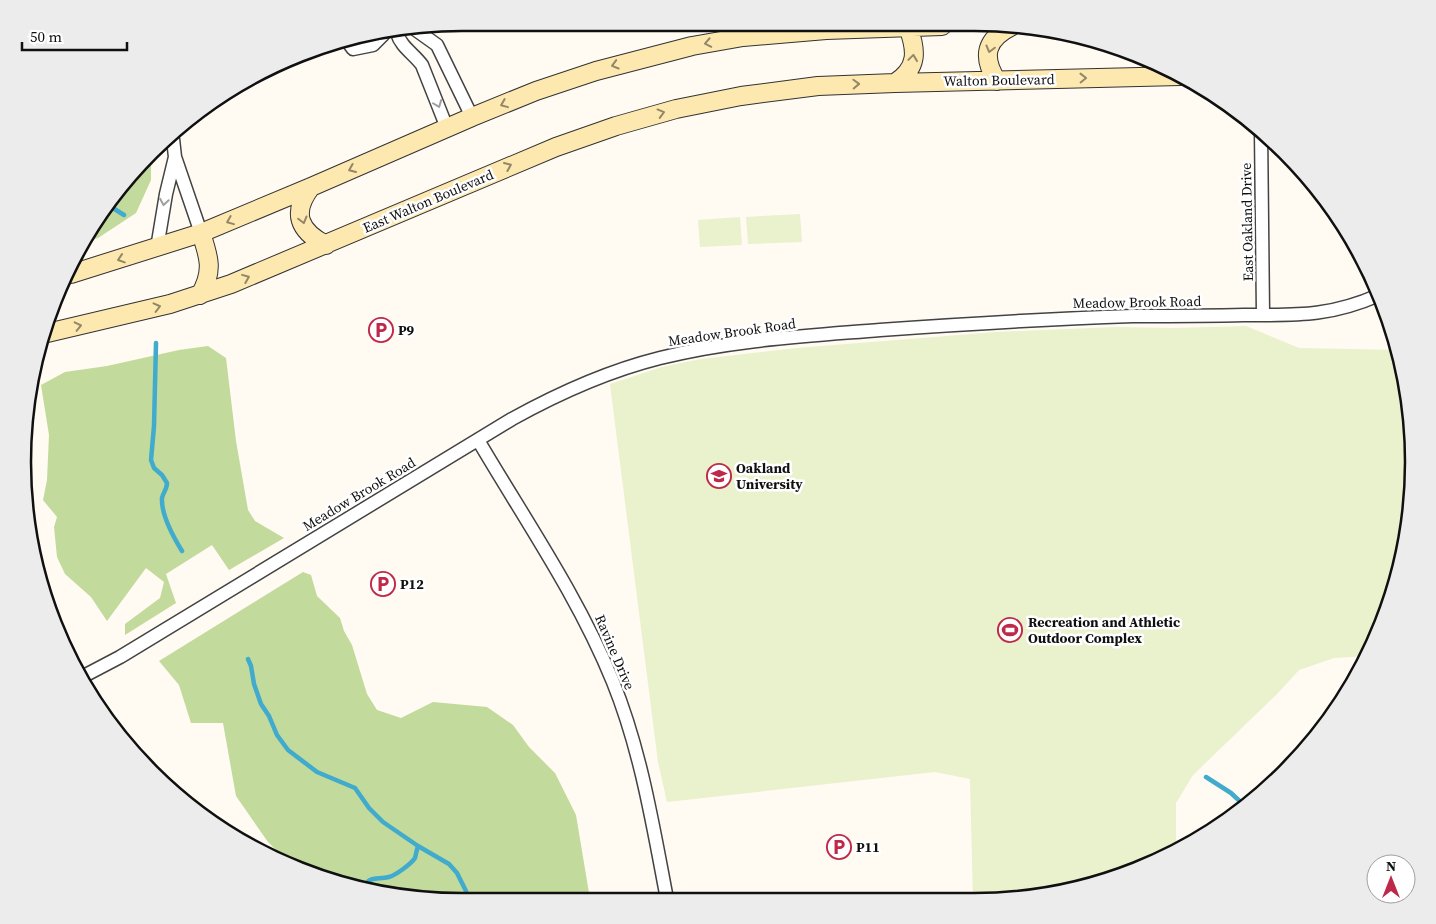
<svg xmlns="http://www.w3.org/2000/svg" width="1436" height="924" viewBox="0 0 1436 924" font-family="'Source Serif 4',serif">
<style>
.green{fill:#dbe9bc}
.forest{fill:#c2da9b}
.pitch{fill:#eaf1cd}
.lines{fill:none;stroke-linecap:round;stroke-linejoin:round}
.stream{stroke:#40abcc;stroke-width:4.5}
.street-casing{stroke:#434343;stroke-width:15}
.secondary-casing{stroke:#323232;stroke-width:20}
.street{stroke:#fff;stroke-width:12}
.secondary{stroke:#fde8af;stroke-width:18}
.oneway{stroke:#928767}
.oneway2{stroke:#9f9f9f}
.labels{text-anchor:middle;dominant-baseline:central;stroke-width:5;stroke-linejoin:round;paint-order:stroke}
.street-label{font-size:14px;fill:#101010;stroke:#fff}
.poi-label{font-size:14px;font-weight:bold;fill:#101010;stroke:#fff;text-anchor:start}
.rim{fill:none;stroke:#101010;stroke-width:2.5}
</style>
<rect width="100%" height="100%" fill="#fffaf2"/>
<path class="green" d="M1404 384 1413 433 1410 506 1409 501Z"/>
<path class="forest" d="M151 159V180L136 213 98 238 88 241 113 194Z
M208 346 226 358 236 441 248 510 255 521 284 538 229 570 212 545 166 574 176 603 125 635V624L160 598 164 582 146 568 107 621 91 597 65 574 57 557 54 527 57 517 43 500 47 480 49 435 41 385 65 372 107 366 179 350Z
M303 572 311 575 317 596 340 618 344 631 352 645 367 694 377 710 401 718 433 702 487 707 513 725 529 747 555 773 576 815 590 899 405 898 294 868 268 842 236 796 223 723H191L179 685 159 661Z"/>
<path class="pitch" d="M800 214 802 242 748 244 746 217Z
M740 217 742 245 700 247 698 220Z
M1246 326 1299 348 1399 350 1404 384 1410 519 1390 603 1366 656 1334 658 1299 670 1276 695 1193 775 1176 803V852L1169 856 1087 887 1002 901 973 900 970 779 935 772 667 802 658 762 610 384 662 367 701 359 797 348 997 332 1115 327 1173 328Z"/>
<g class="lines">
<path class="stream" d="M108 205 124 215
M156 343 154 426 151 460 154 468 162 475 167 483C167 489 163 493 162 498 161 514 174 538 182 551
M248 659 251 666 254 684 261 704 269 716 277 735 288 750 317 772 355 788 369 808 383 822 418 846 449 864 457 873 466 891 467 898
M1206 777 1231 793 1246 807
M364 887C370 875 378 880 389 877 396 875 411 864 415 858 416 854 417 849 418 846"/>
<defs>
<path id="street" d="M416 30 437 45 472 117
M397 33C401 47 413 53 422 65L447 128
M347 41 353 49 373 45 383 35
M1261 130 1263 315
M173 139 175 157 201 233
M157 248 166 194 175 157
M478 440C525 520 578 596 613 682 641 751 653 826 667 899
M80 678 120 657 512 419C559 393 608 371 660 358 731 340 807 336 880 330 964 324 1048 319 1133 316 1170 316 1207 316 1244 315 1296 315 1329 317 1379 295"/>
<path id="secondary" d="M997 81C981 56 986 39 1012 26
M895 83C918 68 917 51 908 27
M311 187C291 213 299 231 326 245
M71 274 201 233 311 187 472 117 536 91 596 71 692 46 743 37 826 30 942 26
M200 295C214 271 209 257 201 233
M43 334 170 304 231 284 556 147 616 126 676 109 741 96 818 86 895 83 1180 76"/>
</defs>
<use href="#street" class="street-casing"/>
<use href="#secondary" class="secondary-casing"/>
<use href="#street" class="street"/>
<use href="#secondary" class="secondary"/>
</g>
<defs><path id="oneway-chevron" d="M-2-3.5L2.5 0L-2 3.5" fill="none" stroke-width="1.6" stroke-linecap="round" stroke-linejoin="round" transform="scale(1.25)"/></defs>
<g class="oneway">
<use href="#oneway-chevron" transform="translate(708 43) rotate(169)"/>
<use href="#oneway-chevron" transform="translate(990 49) rotate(105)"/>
<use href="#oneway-chevron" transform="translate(913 58) rotate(-82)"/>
<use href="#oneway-chevron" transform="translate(615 65) rotate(164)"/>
<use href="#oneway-chevron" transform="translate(1083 78) rotate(-1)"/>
<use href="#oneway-chevron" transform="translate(856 84) rotate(-2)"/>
<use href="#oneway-chevron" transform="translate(504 104) rotate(158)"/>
<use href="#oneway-chevron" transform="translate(661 113) rotate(-15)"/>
<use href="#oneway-chevron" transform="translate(508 166) rotate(-23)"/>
<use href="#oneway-chevron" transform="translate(352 169) rotate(157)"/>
<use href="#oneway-chevron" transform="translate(303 220) rotate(75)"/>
<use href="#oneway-chevron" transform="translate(230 221) rotate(158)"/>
<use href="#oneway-chevron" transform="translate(121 259) rotate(162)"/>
<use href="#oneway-chevron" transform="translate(246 278) rotate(-22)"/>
<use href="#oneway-chevron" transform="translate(157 307) rotate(-14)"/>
<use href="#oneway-chevron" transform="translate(78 326) rotate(-13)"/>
</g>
<g class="oneway2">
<use href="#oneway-chevron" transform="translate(438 104) rotate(69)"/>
<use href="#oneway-chevron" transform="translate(164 202) rotate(99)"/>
</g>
<defs>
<symbol id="parking-ring" viewBox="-11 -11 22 22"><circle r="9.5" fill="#fff" stroke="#bf2949" stroke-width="1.5"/><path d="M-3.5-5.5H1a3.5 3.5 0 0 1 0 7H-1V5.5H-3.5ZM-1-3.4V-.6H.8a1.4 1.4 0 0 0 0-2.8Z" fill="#bf2949"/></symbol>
<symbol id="university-ring" viewBox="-11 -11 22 22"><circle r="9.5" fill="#fff" stroke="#bf2949" stroke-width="1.5"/><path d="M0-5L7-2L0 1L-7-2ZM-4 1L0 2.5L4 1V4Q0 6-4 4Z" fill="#bf2949"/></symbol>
<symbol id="stadium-ring" viewBox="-11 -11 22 22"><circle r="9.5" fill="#fff" stroke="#bf2949" stroke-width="1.5"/><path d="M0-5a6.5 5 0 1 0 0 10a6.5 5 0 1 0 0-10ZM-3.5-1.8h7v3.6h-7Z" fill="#bf2949"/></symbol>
</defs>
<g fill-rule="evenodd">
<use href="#parking-ring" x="367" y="316" width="28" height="28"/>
<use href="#university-ring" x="705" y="462" width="28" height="28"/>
<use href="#parking-ring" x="369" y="570" width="28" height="28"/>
<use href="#stadium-ring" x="996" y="616" width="28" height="28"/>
<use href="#parking-ring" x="825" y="833" width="28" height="28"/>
</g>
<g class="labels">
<g class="street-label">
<text transform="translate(999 80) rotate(-1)">Walton Boulevard</text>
<text transform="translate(428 201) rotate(-23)">East Walton Boulevard</text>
<text transform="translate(1247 222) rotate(-91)">East Oakland Drive</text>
<text transform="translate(1137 302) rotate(-1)">Meadow Brook Road</text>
<text transform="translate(732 332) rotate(-8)">Meadow Brook Road</text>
<text transform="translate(359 494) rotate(-31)">Meadow Brook Road</text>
<text transform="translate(615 652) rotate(67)">Ravine Drive</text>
</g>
<g class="poi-label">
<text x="398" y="330">P9</text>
<text x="736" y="468">Oakland<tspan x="736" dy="16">University</tspan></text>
<text x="400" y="584">P12</text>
<text x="1028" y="622">Recreation and Athletic<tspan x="1028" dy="16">Outdoor Complex</tspan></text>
<text x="856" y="847">P11</text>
</g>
</g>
<path d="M0 0H1436V924H0ZM462 31H974A431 431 0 0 1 1405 462V462A431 431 0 0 1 974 893H462A431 431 0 0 1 31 462V462A431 431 0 0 1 462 31Z" fill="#ececec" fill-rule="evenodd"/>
<path class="rim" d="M462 31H974A431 431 0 0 1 1405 462V462A431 431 0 0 1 974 893H462A431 431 0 0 1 31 462V462A431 431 0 0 1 462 31Z"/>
<g transform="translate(1391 879)"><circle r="24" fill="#ffffff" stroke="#9f9f9f"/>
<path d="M0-4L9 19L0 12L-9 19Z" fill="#bf2949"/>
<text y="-8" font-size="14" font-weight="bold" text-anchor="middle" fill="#101010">N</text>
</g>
<path d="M22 42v8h105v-8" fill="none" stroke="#101010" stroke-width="2.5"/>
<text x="30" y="42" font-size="15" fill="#101010" stroke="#ffffff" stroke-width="4" paint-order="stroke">50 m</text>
</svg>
